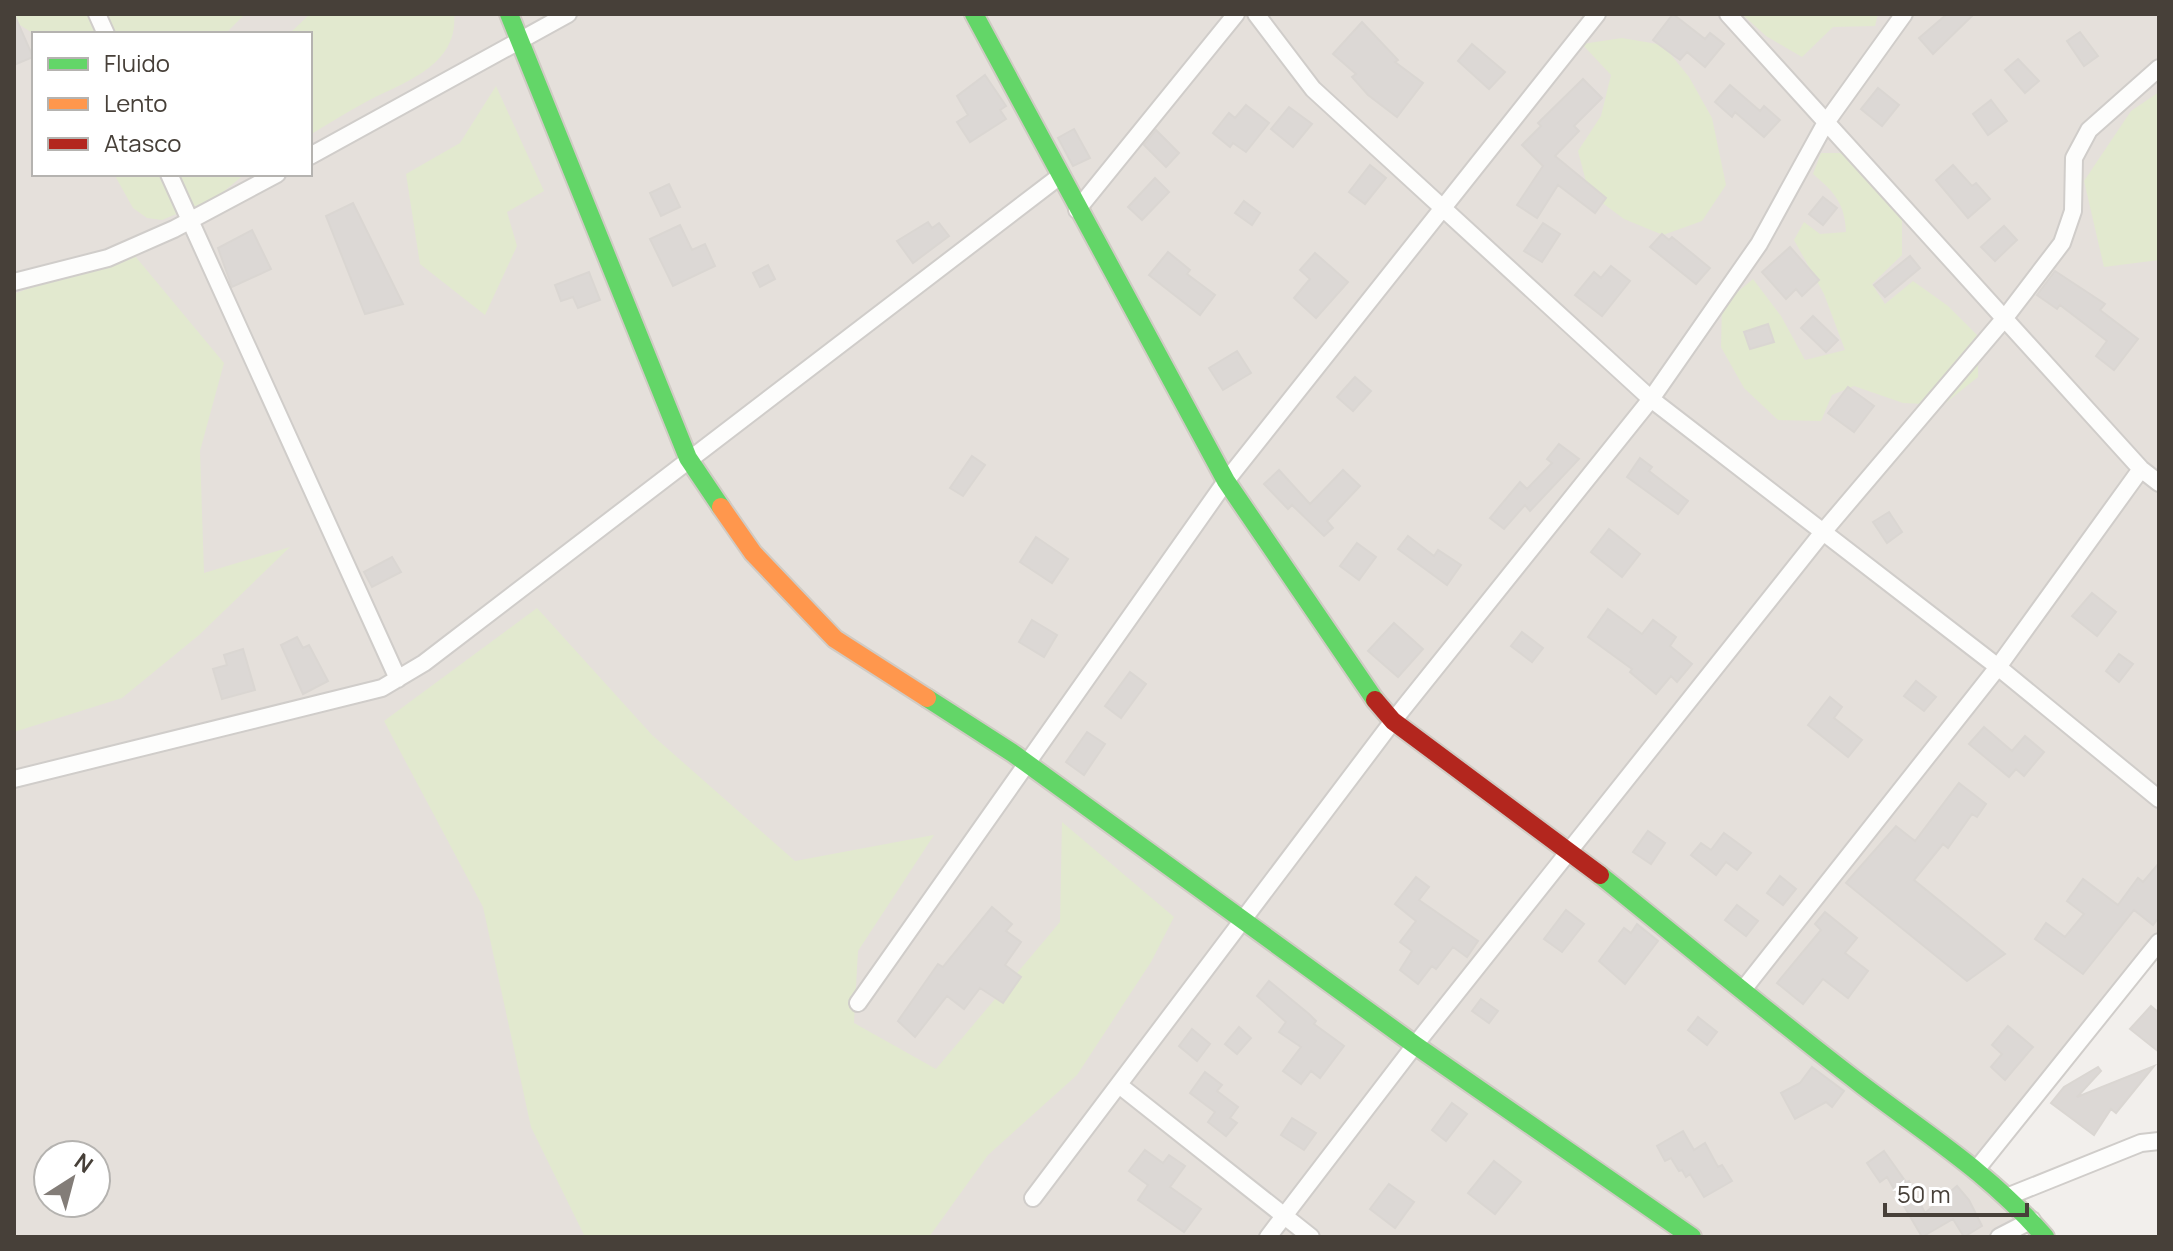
<svg xmlns="http://www.w3.org/2000/svg" width="2173" height="1251" viewBox="0 0 2173 1251" font-family="Manrope,sans-serif">
<style>
.residential{fill:#e5e0db;fill-rule:evenodd}
.green{fill:#e2e9cf}
.building{fill:#dcd8d5;stroke:#dad6d2;stroke-width:2}
.lines{fill:none;stroke-linecap:round;stroke-linejoin:round}
.street-casing{stroke:#d0cdca;stroke-width:20}
.fast-casing{stroke:#d0cbc4;stroke-width:22}
.slow-casing{stroke:#d0cbc4;stroke-width:22}
.jam-casing{stroke:#d0cbc4;stroke-width:22}
.street{stroke:#fdfdfc;stroke-width:16}
.fast{stroke:#63d668;stroke-width:18}
.slow{stroke:#ff974d;stroke-width:18}
.jam{stroke:#b3261e;stroke-width:18}
</style>
<rect width="100%" height="100%" fill="#f2efec"/>
<path class="residential" d="M14 14H2159V952L1977 1174 2038 1220 2004 1237H14ZM34 34H310V174H34ZM48 1155H96V1203H48Z"/>
<path class="green" d="M14 14H245L225 34H34L20 25 14 26Z
M310 14H454C459 67 401 83 364 103 345 113 328 124 310 135V34H289Z
M1742 14H1878L1875 26 1833 27 1802 57 1766 36Z
M1622 38 1663 45 1689 77 1712 118 1726 185 1702 221 1663 235 1624 219 1589 193 1578 151 1601 116 1611 75 1582 44Z
M496 86 544 191 507 212 517 246 485 315 420 264 406 174 460 143Z
M2159 92V260L2104 267 2084 181 2131 111Z
M1821 153H1845L1902 214V255L1872 284 1885 304 1913 281 1948 306 1978 336V377L1943 405 1903 403 1854 386 1832 395 1821 421 1778 420 1744 388 1721 347 1722 305 1753 279 1781 316 1805 360 1845 350 1824 294 1794 240 1804 222 1820 234 1846 232C1845 203 1834 192 1813 174Z
M114 174H245L217 197 162 220 147 218 133 208Z
M130 250 224 363 200 451 204 573 290 547 199 635 122 698 14 732V294Z
M537 608 652 735 795 861 934 835 858 951 854 1023 936 1069 1060 922 1062 822 1174 917 1151 962 1077 1075 988 1155 929 1237H585L531 1127 483 907 384 721Z"/>
<path class="building" d="M14 14 33 57 14 65Z
M1673 14 1705 39 1710 33 1724 44 1705 67 1687 52 1680 60 1653 40Z
M1947 14H1974L1933 54 1919 38Z
M1362 22 1398 60 1395 62 1423 83 1397 117 1368 95 1352 77 1356 74 1333 54Z
M2080 32 2098 56 2084 66 2067 41Z
M1472 44 1505 72 1489 89 1458 61Z
M2018 59 2039 81 2025 93 2005 70Z
M985 75 1006 106 1000 110 1006 119 970 142 957 122 968 115 957 96Z
M1583 79 1602 98 1574 126 1579 131 1555 156 1606 198 1595 213 1558 185 1537 218 1517 205 1543 166 1522 145 1541 126 1538 123Z
M1730 85 1760 111 1764 106 1780 120 1764 137 1735 112 1732 117 1715 102Z
M1878 88 1899 105 1882 126 1861 109Z
M1991 100 2007 121 1988 135 1973 114Z
M1246 105 1269 123 1246 152 1233 143 1230 147 1213 133 1229 113 1235 118Z
M1289 107 1312 124 1293 147 1271 129Z
M1074 129 1090 158 1073 166 1058 138Z
M1156 130 1179 153 1166 167 1144 145Z
M1370 165 1386 178 1365 204 1349 192Z
M1953 165 1972 186 1976 183 1990 199 1968 218 1936 180Z
M1155 178 1169 192 1142 220 1128 207Z
M669 184 680 207 661 216 650 193Z
M1823 197 1837 208 1823 225 1809 214Z
M1244 201 1260 213 1252 225 1235 213Z
M353 203 403 304 365 314 326 216Z
M928 222 932 228 939 223 949 236 913 263 897 241Z
M1543 223 1560 234 1542 262 1524 251Z
M680 225 692 250 705 244 715 266 673 286 650 239Z
M2004 226 2017 240 1995 261 1981 247Z
M252 230 271 269 232 287 218 248Z
M1662 234 1669 240 1672 237 1710 268 1696 284 1650 247Z
M1790 247 1819 280 1802 296 1796 289 1786 299 1762 272Z
M1168 252 1190 270 1187 274 1215 295 1200 315 1149 275Z
M1315 253 1348 282 1316 318 1294 298 1310 279 1300 270Z
M1910 256 1920 268 1885 297 1874 285Z
M768 265 775 279 760 287 753 273Z
M1611 266 1630 281 1602 316 1575 295 1594 272 1601 278Z
M2055 271 2105 304 2100 310 2138 339 2114 370 2096 356 2107 341 2060 305 2057 309 2037 295Z
M589 272 600 300 578 308 573 297 561 301 555 285Z
M1813 316 1838 340 1826 352 1801 328Z
M1768 324 1774 342 1750 349 1744 332Z
M1237 351 1251 373 1223 390 1209 368Z
M1355 377 1371 391 1353 411 1337 397Z
M1848 387 1874 406 1854 432 1828 413Z
M1559 444 1579 459 1530 511 1525 505 1504 529 1490 518 1520 482 1527 489 1552 463 1547 459Z
M972 456 985 465 963 496 950 488Z
M1640 458 1652 467 1649 471 1688 501 1678 514 1627 477Z
M1279 470 1310 504 1343 470 1360 486 1327 521 1333 528 1324 536 1292 505 1288 509 1264 484Z
M1889 512 1902 532 1887 543 1873 522Z
M1609 529 1640 554 1622 577 1591 552Z
M1408 536 1434 556 1438 550 1461 565 1447 585 1398 549Z
M1036 537 1068 559 1052 583 1020 562Z
M1357 543 1376 557 1359 580 1340 566Z
M392 557 401 572 372 587 364 572Z
M2092 593 2116 612 2097 636 2072 616Z
M1608 609 1642 634 1653 620 1676 637 1670 646 1692 664 1677 682 1671 676 1656 694 1630 672 1632 669 1588 637Z
M1032 620 1057 635 1044 657 1019 642Z
M1394 623 1423 649 1398 677 1368 651Z
M1522 632 1543 648 1532 662 1511 646Z
M297 637 303 648 309 645 328 681 303 694 281 645Z
M243 649 255 690 222 699 213 669 227 665 224 655Z
M2119 654 2133 664 2119 682 2106 671Z
M1130 672 1146 684 1121 718 1105 706Z
M1916 681 1936 697 1924 711 1904 696Z
M1830 697 1842 707 1834 718 1862 740 1848 757 1808 725Z
M1984 727 2012 751 2025 736 2044 752 2024 776 2016 769 2009 777 1969 744Z
M1087 732 1105 744 1084 775 1066 762Z
M1959 783 1986 804 1977 817 1972 814 1948 848 1943 844 1914 880 2005 954 1967 981 1846 883 1896 826 1915 841Z
M1648 831 1665 843 1651 864 1633 852Z
M1724 833 1751 853 1737 870 1726 862 1716 875 1691 855 1701 843 1711 850Z
M2159 863V917L2153 925 2134 910 2083 974 2035 939 2046 923 2065 937 2084 914 2067 901 2083 879 2118 905 2138 878 2143 882Z
M1780 876 1796 889 1783 905 1767 893Z
M1416 877 1429 887 1419 900 1478 941 1467 957 1453 947 1436 969 1432 966 1418 984 1400 970 1412 951 1400 942 1416 921 1395 904Z
M1737 905 1758 921 1746 936 1725 920Z
M992 907 1012 924 1006 931 1021 942 1005 965 1021 977 1003 1003 980 988 964 1009 947 996 915 1037 898 1021 938 964 943 967Z
M1566 910 1584 924 1562 952 1544 939Z
M1825 912 1857 938 1845 953 1868 971 1848 998 1823 979 1803 1004 1777 983 1821 930 1815 924Z
M1637 924 1658 941 1625 984 1599 961 1624 928 1631 933Z
M1269 981 1309 1014 1316 1021 1314 1024 1344 1046 1320 1078 1311 1071 1301 1084 1283 1071 1301 1047 1279 1032 1286 1022 1257 996Z
M1481 999 1498 1011 1489 1023 1472 1011Z
M2151 1006 2159 1013V1052L2130 1029Z
M1698 1017 1717 1032 1707 1045 1688 1030Z
M2008 1026 2033 1047 2005 1080 1991 1067 2002 1054 1992 1045Z
M1239 1027 1251 1038 1237 1054 1225 1044Z
M1192 1029 1210 1044 1197 1061 1179 1046Z
M2154 1066 2116 1113 2111 1109 2094 1135 2051 1103 2064 1087 2098 1067 2101 1071 2077 1097Z
M1812 1067 1844 1091 1832 1107 1826 1102 1795 1119 1781 1093 1800 1083Z
M1205 1072 1222 1085 1217 1091 1238 1107 1230 1118 1237 1123 1226 1136 1208 1122 1215 1112 1190 1093Z
M1452 1103 1467 1114 1446 1141 1432 1130Z
M1292 1118 1316 1133 1304 1150 1281 1135Z
M1683 1131 1694 1150 1705 1143 1718 1167 1722 1165 1732 1181 1704 1197 1690 1174 1686 1177 1682 1170 1679 1171 1671 1158 1665 1161 1657 1146Z
M1145 1150 1163 1163 1169 1155 1185 1166 1170 1187 1201 1209 1184 1232 1138 1200 1148 1185 1129 1171Z
M1884 1151 1906 1182 1909 1181 1925 1213 1957 1186 1969 1200 1982 1226 1964 1237 1953 1219 1922 1237 1887 1177 1880 1182 1867 1163Z
M1494 1161 1521 1182 1495 1214 1468 1193Z
M1389 1184 1414 1202 1395 1228 1370 1209Z"/>
<g class="lines">
<defs>
<path id="street" d="M97 14 106 34
M1256 14 1313 89 1651 399 1998 667 2159 799
M1728 14 2141 469 2159 483
M310 156 568 14
M169 174 398 679
M1077 210 1236 14
M14 282 108 258 174 229 277 174
M14 779 382 688 424 663 1060 176
M1742 991 1998 667 2141 469
M858 1003 1226 481 1597 14
M1119 1085 1311 1237
M1976 1170 2159 942
M2009 1196 2141 1143 2159 1141
M1033 1198 1393 721 1651 399 1759 244 1825 124 1904 14
M1268 1237 1415 1045 1823 532 2004 319 2062 243 2073 211 2074 158 2089 130 2159 68
M1999 1237 2032 1220"/>
<path id="fast" d="M509 14 688 458 721 507
M974 14 1226 481 1375 700
M927 698 1014 754 1415 1045 1692 1237
M1600 875C1687 945 1773 1017 1862 1085 1930 1137 1988 1172 2045 1237"/>
<path id="slow" d="M721 507 753 553 835 639 927 698"/>
<path id="jam" d="M1375 700 1393 721 1600 875"/>
</defs>
<use href="#street" class="street-casing"/>
<use href="#fast" class="fast-casing"/>
<use href="#slow" class="slow-casing"/>
<use href="#jam" class="jam-casing"/>
<use href="#street" class="street"/>
<use href="#fast" class="fast"/>
<use href="#slow" class="slow"/>
<use href="#jam" class="jam"/>
</g>
<rect width="2173" height="1251" fill="none" stroke="#474039" stroke-width="32"/>
<rect x="32" y="32" width="280" height="144" fill="#ffffff" stroke="#b5b3b0" stroke-width="2"/>
<rect x="48" y="58" width="40" height="12" fill="#63d668" stroke="#b5b3b0" stroke-width="2"/>
<text x="104" y="72" font-size="24" fill="#474039">Fluido</text>
<rect x="48" y="98" width="40" height="12" fill="#ff974d" stroke="#b5b3b0" stroke-width="2"/>
<text x="104" y="112" font-size="24" fill="#474039">Lento</text>
<rect x="48" y="138" width="40" height="12" fill="#b3261e" stroke="#b5b3b0" stroke-width="2"/>
<text x="104" y="152" font-size="24" fill="#474039">Atasco</text>
<g transform="translate(72 1179) rotate(36)"><circle r="38" fill="#ffffff" stroke="#b5b3b0" stroke-width="2"/>
<path d="M0-6L14 30L0 20L-14 30Z" fill="#837d78"/>
<text y="-12" font-size="22" font-weight="bold" text-anchor="middle" fill="#474039">N</text>
</g>
<path d="M1885 1203v12h142v-12" fill="none" stroke="#474039" stroke-width="4"/>
<text x="1897" y="1203" font-size="24" fill="#474039" stroke="#ffffff" stroke-width="6" paint-order="stroke">50 m</text>
</svg>
